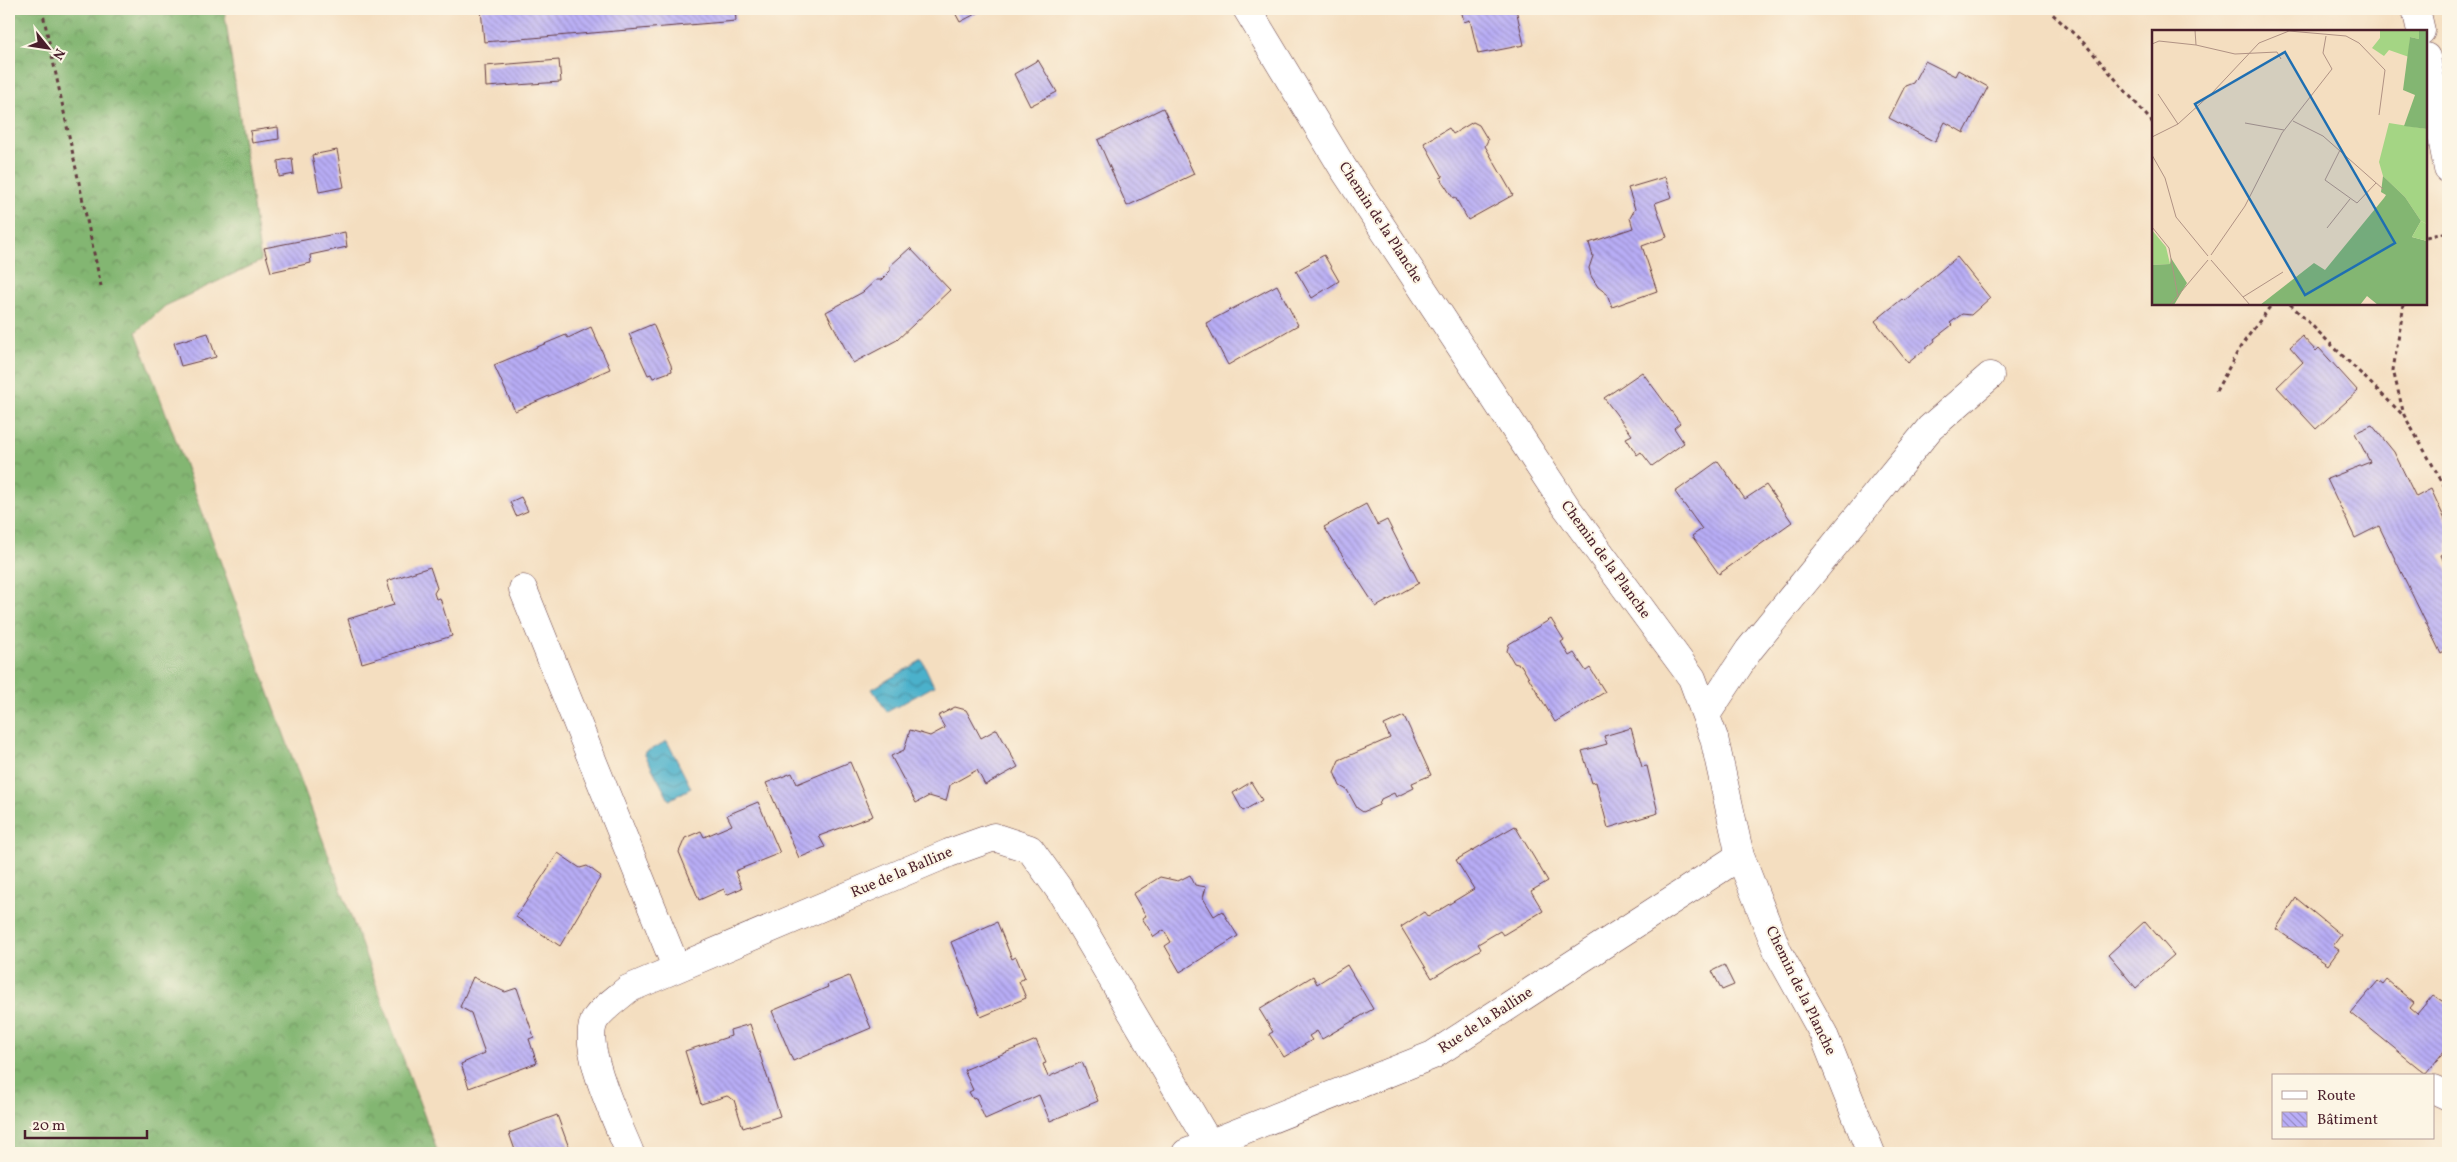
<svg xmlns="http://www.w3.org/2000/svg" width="2457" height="1162" viewBox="0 0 2457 1162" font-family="Vollkorn,serif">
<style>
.forest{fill:url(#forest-crowns);stroke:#666a4e}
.water{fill:url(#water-waves);stroke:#4b687b}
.building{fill:url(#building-back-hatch)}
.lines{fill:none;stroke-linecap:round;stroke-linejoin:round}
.minor-casing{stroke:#643c41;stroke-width:29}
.path{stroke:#643c41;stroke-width:3;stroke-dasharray:4 4;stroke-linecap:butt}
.minor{stroke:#fff;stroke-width:28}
.labels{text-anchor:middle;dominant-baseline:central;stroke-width:4;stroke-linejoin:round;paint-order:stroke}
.street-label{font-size:15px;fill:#4a1f2b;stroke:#fcf5e5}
.inset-road{fill:none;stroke:#b09284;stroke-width:1}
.view{fill:#1f6fb2;fill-opacity:0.15;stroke:#1f6fb2;stroke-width:2.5}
.inset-edge{fill:none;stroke:#4a1f2b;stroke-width:2.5}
</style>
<defs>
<pattern id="forest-crowns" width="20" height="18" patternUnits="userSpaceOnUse" patternTransform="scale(1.25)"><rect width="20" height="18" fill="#83b672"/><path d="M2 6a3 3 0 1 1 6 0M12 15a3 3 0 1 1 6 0" fill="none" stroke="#6d935e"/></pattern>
<pattern id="water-waves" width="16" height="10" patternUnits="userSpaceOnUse" patternTransform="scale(1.25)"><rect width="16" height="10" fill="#4cb1cb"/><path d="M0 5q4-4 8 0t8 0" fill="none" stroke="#418fa5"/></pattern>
<pattern id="building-back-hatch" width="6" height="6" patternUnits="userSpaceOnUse" patternTransform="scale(1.25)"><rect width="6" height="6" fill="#b8adf6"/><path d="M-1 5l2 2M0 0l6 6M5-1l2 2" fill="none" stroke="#988cc7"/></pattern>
</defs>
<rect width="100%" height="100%" fill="#fcf5e5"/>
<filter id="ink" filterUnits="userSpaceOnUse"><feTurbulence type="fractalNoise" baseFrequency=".02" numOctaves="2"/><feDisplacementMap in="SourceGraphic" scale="10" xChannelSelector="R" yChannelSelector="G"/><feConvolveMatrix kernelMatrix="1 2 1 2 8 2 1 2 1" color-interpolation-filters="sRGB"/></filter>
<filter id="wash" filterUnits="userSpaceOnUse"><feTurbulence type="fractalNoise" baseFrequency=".0096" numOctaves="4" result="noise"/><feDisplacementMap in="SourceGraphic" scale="20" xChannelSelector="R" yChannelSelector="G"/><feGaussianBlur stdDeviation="1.12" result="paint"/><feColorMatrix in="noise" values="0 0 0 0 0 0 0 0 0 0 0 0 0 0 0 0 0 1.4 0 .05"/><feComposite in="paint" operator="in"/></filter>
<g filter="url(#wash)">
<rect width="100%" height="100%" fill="#f4dec0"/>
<path class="forest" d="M9 9H224L261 261 165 306 136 332 438 1153H9Z"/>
<path class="water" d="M922 660 934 686 887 712 872 689Z
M667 741 691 788 669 800 644 753Z"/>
<g id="blocks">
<path class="building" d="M481 9H735L736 21 484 42Z
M953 9H985L960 22Z
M1461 9H1516L1524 45 1478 54 1470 20 1464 22Z
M559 60 561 82 486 87 485 66Z
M1038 60 1057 92 1030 106 1014 74Z
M1925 61 1955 76 1958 70 1988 87 1964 133 1945 122 1935 142 1889 118 1905 86 1913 83Z
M1163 108 1194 174 1127 206 1098 140Z
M1473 122 1479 125 1488 140 1485 146 1513 195 1468 220 1455 197 1453 198 1440 178 1443 177 1424 143 1449 128 1453 134Z
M278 127 279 139 252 143 250 131Z
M337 150 344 187 319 192 312 155Z
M292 158 294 174 279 177 278 161Z
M1665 177 1672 197 1655 203 1667 237 1642 246 1657 291 1612 307 1607 294 1598 287 1591 276 1589 268 1593 256 1589 243 1633 228 1630 218 1635 209 1628 188Z
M345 232 347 247 310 255 311 263 271 272 264 248Z
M910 248 950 290 897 340 853 363 826 312 863 292 876 280H881L890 271V266Z
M1324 255 1339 281 1312 298 1296 271Z
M1957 257 1990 298 1971 315 1962 314 1950 323 1952 325 1934 339 1935 341 1908 363 1875 321 1902 299 1904 301Z
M1277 285 1298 325 1228 365 1206 323Z
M653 324 671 365 672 371 653 378 651 374 648 375 629 334Z
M591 327 610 369 515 411 494 365 566 335 568 338Z
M208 333 216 357 181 366 174 343Z
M2302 336 2316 351 2319 348 2358 391 2316 429 2277 387 2303 362 2290 347Z
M1642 372 1680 423 1674 428 1684 443 1652 466 1641 452 1637 455 1626 438 1632 435 1604 398Z
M2372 425 2394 452 2416 497 2431 489 2448 526V552L2441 555 2448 572V650L2441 654 2379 526 2355 538 2327 479 2370 462 2355 433Z
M1718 461 1745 499 1766 485 1792 522 1719 574 1692 536 1702 529 1675 492Z
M521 497 528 511 516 516 510 502Z
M1366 504 1377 525 1387 520 1419 583 1376 607 1324 527Z
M430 567 437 588 434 593 436 599 440 598 452 636 362 663 348 619 394 605 387 581Z
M1551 619 1564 640 1561 642 1569 656 1574 653 1586 671 1590 668 1605 692 1555 722 1521 665 1514 663 1507 651 1509 644Z
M955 707 966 710 981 738 997 729 1018 767 985 785 977 770 950 785 946 801 929 796 916 803 891 756 904 750 910 730 930 736 945 728 938 716Z
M1404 716 1431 775 1412 783 1414 788 1396 797 1394 793 1381 799 1379 805 1363 812 1357 808 1347 790 1340 786 1334 772 1339 760 1390 738 1384 725Z
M1631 728 1642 767 1647 766 1658 813 1608 828 1596 782 1592 783 1582 751 1607 744 1604 736Z
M850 762 873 816 819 836 825 847 799 858 766 783 792 773 797 784Z
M1251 782 1262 800 1243 811 1233 793Z
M758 802 780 853 735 871 742 888 726 895 724 889 699 900 679 852 685 838 701 831 704 837 732 825 727 815Z
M1515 826 1548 881 1531 891 1543 911 1503 935 1500 931 1478 944 1481 949 1432 978 1401 927 1424 912 1428 917 1474 889 1456 860Z
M558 853 580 868 587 866 601 876 560 946 516 917Z
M1190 875 1195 885 1206 887 1203 898 1214 916 1222 911 1238 936 1180 972 1165 946 1171 942 1164 930 1154 937 1142 918 1146 916 1133 894 1160 877 1178 881Z
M2296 898 2341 935 2333 946 2339 950 2328 965 2276 929Z
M2145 921 2174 955 2136 988 2108 955Z
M997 922 1012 959 1016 957 1025 978 1019 981 1026 998 981 1017 951 942Z
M1347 965 1373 1009 1322 1039 1317 1031 1309 1036 1312 1040 1284 1057 1269 1034 1273 1032 1259 1009 1313 976 1317 984Z
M1724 965 1734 985 1722 990 1712 971Z
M849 976 871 1028 793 1061 772 1011 828 987 827 985Z
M473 977 505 992 517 988 534 1037 529 1039 537 1063 469 1088 461 1064 485 1053 471 1013 460 1007Z
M2387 980 2414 1003 2410 1008 2417 1014 2433 995 2448 1005V1046L2426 1074 2351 1013 2378 981 2383 985Z
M750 1024 780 1116 743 1128 734 1100 727 1096 701 1104 685 1051 731 1036 730 1030Z
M1036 1040 1046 1063 1043 1064 1048 1077 1082 1062 1098 1101 1050 1121 1039 1095 985 1119 976 1098 973 1099 969 1092 973 1090 964 1070Z
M557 1115 571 1153H516L509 1133Z"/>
</g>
</g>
<g filter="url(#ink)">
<use href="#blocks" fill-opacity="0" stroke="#643c41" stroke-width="1"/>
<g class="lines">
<defs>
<path id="minor" d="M1247 9 1343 168 1567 508 1692 678 1714 738 1740 856 1778 952 1823 1033 1871 1153
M2416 9 2421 31
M2426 57 2448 169
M523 589 676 967
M1706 715 1749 650 1930 428 1990 376
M2433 1089 2448 1096
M630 1153C619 1125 578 1044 596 1018 604 1007 618 998 628 989L949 853 994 837 1030 849 1061 892 1210 1145
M1186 1153 1433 1055 1740 856"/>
</defs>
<use href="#minor" class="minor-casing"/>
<path class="path" d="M42 9 101 286
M2047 9 2086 45 2153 123
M2426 237 2448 232
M2290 304 2403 415
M2404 304 2393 370 2404 415 2448 492
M2216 391 2241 346 2272 304"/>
<use href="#minor" class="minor"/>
</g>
</g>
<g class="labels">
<g class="street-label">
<text transform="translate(1380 223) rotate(57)">Chemin de la Planche</text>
<text transform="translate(1605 560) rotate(54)">Chemin de la Planche</text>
<text transform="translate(902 873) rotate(-23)">Rue de la Balline</text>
<text transform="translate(1800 991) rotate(64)">Chemin de la Planche</text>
<text transform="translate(1486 1021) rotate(-33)">Rue de la Balline</text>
</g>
</g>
<g transform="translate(2152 30)">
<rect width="275" height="275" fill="#f4dec0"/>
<path d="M228 0H267V9L258 7 257 27 237 20 232 26 220 18 228 8ZM237 93 275 99V194L269 191 253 167 231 146 227 132ZM0 200 14 217 18 234 0 235Z" fill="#a4d584"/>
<path d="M267 0H275V99L252 96 263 65 251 60 258 7 267 9ZM231 146 253 167 269 191 260 207 275 211V275H226L215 266 208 275H108L162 233 173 240 232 168 234 165 229 162ZM19 228 35 253 22 275H0V235L18 234Z" fill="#83b672"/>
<path d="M269 191 275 194V211L260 207Z" fill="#a4d584"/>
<path class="inset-road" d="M43 0 44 15M0 14 7 11 44 15 83 24 125 22 129 29M6 64 26 94M141 91 171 106 231 159M93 93 132 100M0 107 26 94 60 63 107 13 137 1 194 6 207 13 233 40 227 85M188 120 173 150 205 173 224 153M0 125 13 148 24 187 56 226M0 197 17 218 26 267M175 198 198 169M59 225 93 176 130 103 180 39 171 23 174 6M59 230 98 275M91 267 131 242M18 275 56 230"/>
<path class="view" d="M133 22 243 213 153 265 43 74Z"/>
<rect width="275" height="275" class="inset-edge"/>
</g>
<rect width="2457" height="1162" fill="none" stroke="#fcf5e5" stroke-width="30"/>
<rect x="2272" y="1074" width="162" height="65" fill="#fcf5e5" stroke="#b59f9b"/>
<rect x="2282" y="1091" width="25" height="8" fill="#ffffff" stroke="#b59f9b"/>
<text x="2317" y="1100" font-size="15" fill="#4a1f2b">Route</text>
<rect x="2282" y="1112" width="25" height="15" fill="url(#building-back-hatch)" stroke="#b59f9b"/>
<text x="2317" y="1124" font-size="15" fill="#4a1f2b">Bâtiment</text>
<g transform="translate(48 48) rotate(120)" stroke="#fcf5e5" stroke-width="4" paint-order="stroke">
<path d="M0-4L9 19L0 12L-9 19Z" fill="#4a1f2b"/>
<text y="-8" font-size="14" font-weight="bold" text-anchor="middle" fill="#4a1f2b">N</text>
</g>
<path d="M25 1130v8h122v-8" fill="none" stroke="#4a1f2b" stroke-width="2.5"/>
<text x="32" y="1130" font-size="15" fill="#4a1f2b" stroke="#fcf5e5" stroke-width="4" paint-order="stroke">20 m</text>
</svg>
